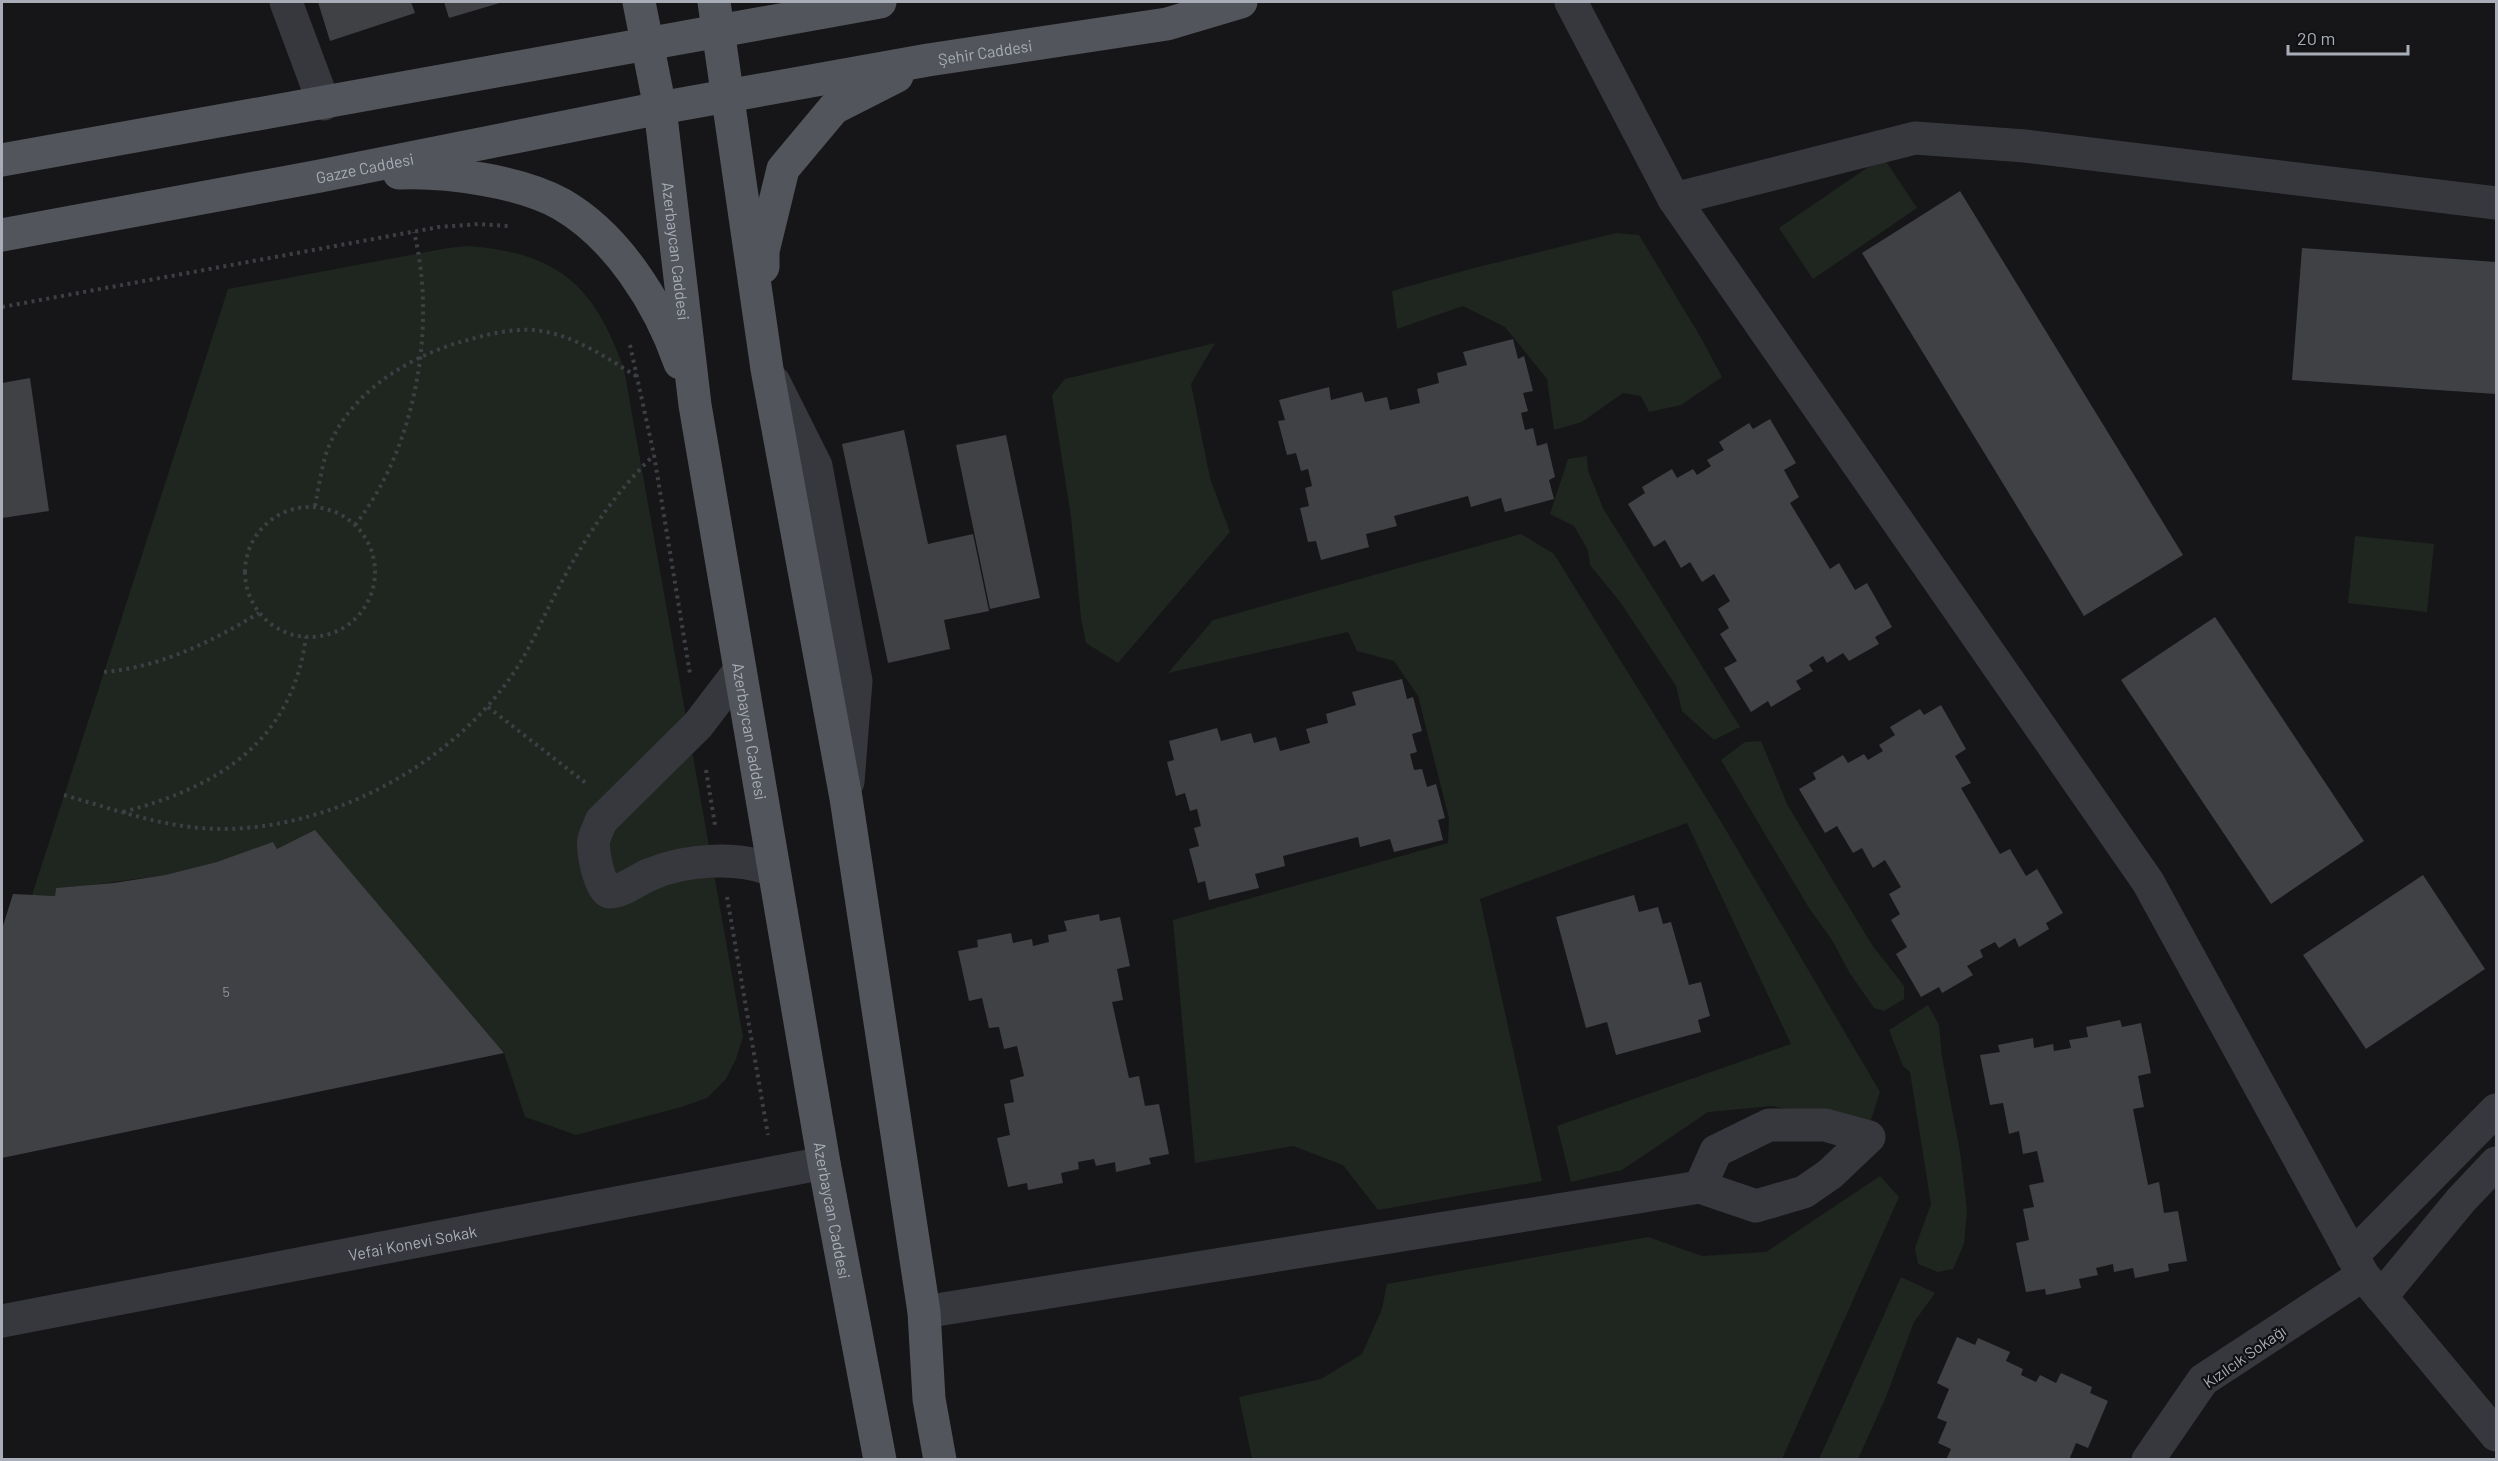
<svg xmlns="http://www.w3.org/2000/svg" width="2498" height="1461" viewBox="0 0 2498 1461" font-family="Barlow,sans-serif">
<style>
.green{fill:#1e261f}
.building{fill:#404145}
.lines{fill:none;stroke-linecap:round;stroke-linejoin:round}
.path{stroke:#3d3f44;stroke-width:4;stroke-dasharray:3 4.5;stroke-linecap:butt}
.minor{stroke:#37383d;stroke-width:33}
.major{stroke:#53555c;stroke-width:33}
.labels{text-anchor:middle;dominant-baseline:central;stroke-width:4.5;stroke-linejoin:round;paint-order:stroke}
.number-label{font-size:14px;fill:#8e929b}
.street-label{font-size:16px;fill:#a8adb8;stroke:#111113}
</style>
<rect width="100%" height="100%" fill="#161618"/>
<path class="green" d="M1883 157 1917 208 1813 279 1779 228Z
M1616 233 1639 235 1700 336 1722 377 1681 405 1649 412 1641 396 1623 393 1582 422 1554 430 1547 379 1505 327 1463 306 1397 329 1392 291 1470 269Z
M468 246C559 253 594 285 624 369L743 1037 736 1059 726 1079 707 1098 681 1107 576 1135 525 1117 504 1053 315 831 277 849 165 875 85 886 56 888 55 896 32 895 228 289 448 248Z
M1215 343 1191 384 1210 478 1230 532 1118 663 1086 643 1081 618 1071 517 1052 395 1065 379Z
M1587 456 1588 471 1604 510 1740 727 1714 740 1682 711 1676 686 1620 602 1590 565 1588 550 1574 526 1550 514 1568 459Z
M1521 534 1554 554 1720 820 1880 1092 1869 1126 1772 1106 1708 1112 1622 1170 1571 1182 1557 1126 1791 1044 1687 823 1480 899 1542 1181 1378 1210 1343 1165 1293 1146 1195 1163 1173 920 1448 843 1449 818 1418 696 1394 661 1357 651 1348 632 1168 673 1213 620Z
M2355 536 2434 544 2427 612 2348 603Z
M1761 741 1788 806 1872 945 1904 986V999L1884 1011 1874 1008 1849 972 1832 940 1809 908 1721 760 1745 742Z
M1928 1005 1939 1025 1942 1057 1960 1152 1967 1210 1964 1244 1953 1269 1938 1272 1918 1264 1915 1248 1931 1204 1910 1072 1903 1066 1889 1030Z
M1880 1176 1899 1197 1782 1459H1252L1239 1397 1321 1379 1362 1354 1382 1309 1387 1284 1648 1237 1702 1256 1766 1252Z
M1901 1277 1935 1293 1914 1322 1886 1397 1858 1459H1819Z"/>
<path class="building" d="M318 2H411L415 13 330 41Z
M444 2H503L449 18Z
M1960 191 2183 555 2084 616 1862 253Z
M2302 248 2496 262V394L2292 380Z
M1513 339 1518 359 1524 356 1533 391 1523 393 1528 411 1521 413 1525 430 1533 428 1537 446 1547 443 1555 477 1549 480 1554 499 1505 512 1501 498 1471 507 1468 496 1394 516 1397 526 1366 534 1369 547 1321 560 1316 541 1308 542 1300 508 1309 506 1305 488 1312 486 1308 469 1301 471 1296 453 1287 455 1278 421 1285 420 1279 400 1329 387 1331 400 1362 392 1365 402 1387 397 1390 410 1420 403 1417 389 1439 383 1437 373 1467 365 1463 352Z
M30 378 49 511 2 518V383Z
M1770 419 1796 463 1784 470 1799 497 1790 503 1830 569 1839 563 1855 590 1867 583 1892 627 1875 637 1879 644 1849 661 1843 653 1827 663 1823 656 1809 665 1813 671 1796 681 1801 689 1771 707 1768 701 1751 712 1724 668 1737 661 1720 634 1729 628 1718 609 1730 601 1714 574 1702 582 1690 562 1681 568 1665 540 1654 547 1628 504 1645 493 1642 487 1672 469 1677 478 1693 469 1697 475 1711 466 1707 460 1724 450 1719 442 1749 423 1753 429Z
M904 430 928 544 973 534 989 611 944 620 950 649 888 663 842 444Z
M1006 435 1040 598 990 609 956 445Z
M2215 617 2364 841 2271 904 2121 680Z
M1402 679 1407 699 1413 697 1422 731 1412 734 1417 752 1410 754 1414 770 1422 769 1427 787 1436 784 1445 818 1438 820 1443 840 1394 852 1390 839 1360 847 1358 837 1283 856 1285 866 1255 874 1259 888 1209 900 1205 881 1198 883 1189 849 1199 846 1194 828 1201 826 1197 809 1190 811 1185 793 1176 796 1167 762 1174 760 1169 741 1217 728 1221 741 1251 733 1254 743 1276 737 1280 751 1310 743 1306 729 1328 723 1326 714 1356 705 1352 692Z
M1941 705 1966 749 1955 756 1971 783 1961 788 2000 854 2010 849 2026 876 2037 869 2063 913 2046 923 2049 929 2019 947 2015 938 1999 948 1995 942 1980 950 1983 957 1967 966 1973 975 1942 993 1939 987 1921 997 1896 954 1907 947 1891 920 1900 914 1889 894 1901 887 1885 860 1873 868 1862 848 1853 853 1837 826 1825 833 1799 789 1816 779 1813 773 1843 755 1848 763 1864 754 1868 760 1883 751 1879 745 1895 735 1890 727 1920 709 1924 715Z
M315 830 504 1053 2 1158V929L13 894 55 896 56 888 114 883 165 875 217 862 273 842 277 849Z
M2423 875 2485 969 2366 1049 2303 955Z
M1634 895 1639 912 1658 907 1663 924 1671 922 1689 985 1701 982 1710 1016 1698 1020 1701 1032 1616 1055 1607 1022 1586 1028 1556 917Z
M1099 914 1100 921 1120 917 1130 966 1117 969 1123 1000 1112 1002 1129 1078 1139 1076 1145 1106 1159 1104 1169 1154 1149 1158 1151 1164 1116 1172 1115 1162 1096 1166 1094 1159 1078 1162 1079 1169 1061 1173 1063 1183 1028 1190 1027 1183 1008 1187 997 1138 1010 1135 1004 1104 1014 1102 1010 1080 1024 1076 1017 1046 1004 1049 999 1027 989 1028 982 998 969 1001 958 951 978 947 977 940 1011 933 1013 943 1032 939 1033 946 1049 942 1048 935 1067 931 1064 921Z
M2120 1020 2122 1027 2141 1023 2151 1073 2138 1076 2144 1107 2133 1109 2148 1185 2159 1182 2164 1213 2178 1211 2187 1261 2168 1264 2169 1271 2135 1278 2133 1268 2114 1272 2113 1264 2096 1268 2098 1275 2079 1279 2081 1288 2046 1295 2045 1289 2026 1292 2016 1243 2029 1240 2023 1209 2034 1207 2029 1185 2044 1182 2037 1151 2023 1154 2019 1131 2009 1134 2003 1103 1990 1105 1980 1055 2000 1052 1998 1045 2033 1038 2034 1048 2053 1044 2054 1051 2071 1048 2069 1040 2088 1037 2086 1027Z
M1957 1337 1975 1345 1978 1338 2010 1352 2006 1361 2023 1369 2021 1375 2036 1382 2040 1375 2056 1383 2061 1373 2092 1387 2090 1393 2108 1401 2088 1448 2076 1443 2069 1460H1946L1951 1449 1938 1443 1947 1422 1937 1418 1949 1389 1937 1383Z"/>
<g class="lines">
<path class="path" d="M2 307 439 227 479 224 509 226
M630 345 654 455 690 674
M315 506C318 490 321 473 325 457 344 396 406 357 464 341 488 334 516 327 541 331 575 336 607 358 636 376
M245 572a65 65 0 1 1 130 0a65 65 0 1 1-130 0Z
M355 525C416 448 437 326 414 232
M104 672C161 667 211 642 259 613
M488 707 587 784
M706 770 715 825
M64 795C106 807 148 822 191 827 313 842 456 767 520 663 534 640 544 615 557 591 583 540 613 495 654 455
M123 812C218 787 292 742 306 637
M727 897 768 1135"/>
<g class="minor">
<path d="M286 2 324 104"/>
<path d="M1571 2 1674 199 2148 882 2363 1275 2496 1435"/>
<path d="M1674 199 1915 138 2025 146 2496 203"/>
<path d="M774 382 816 466 856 681 848 782"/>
<path d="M740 670 698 725 601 821C599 827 596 832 594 839 592 850 599 887 609 892 623 892 638 879 651 874 687 859 737 856 773 870"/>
<path d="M2352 1256 2496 1110"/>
<path d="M2381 1297 2461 1200 2496 1163"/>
<path d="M924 1312 1700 1187 1756 1206 1804 1192 1830 1174 1869 1137 1825 1125H1769L1716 1151 1700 1187"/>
<path id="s1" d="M2 1321 824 1163"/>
<path d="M2148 1460 2203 1380 2363 1275"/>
</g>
<g class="major">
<path id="s2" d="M639 2 660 108 695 405 824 1163 880 1460"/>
<path d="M714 2 767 369 846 798 924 1312 929 1399 940 1460"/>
<path d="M2 160 880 2"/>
<path d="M399 173C446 171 520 181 561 204 617 236 659 303 680 363"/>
<path id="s3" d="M2 235 320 176 660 108 928 60 1167 24 1241 2"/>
<path d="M763 267V251L783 169 834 108 897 76"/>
</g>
</g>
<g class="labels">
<g class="number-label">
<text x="226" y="991">5</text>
</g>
<g class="street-label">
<text stroke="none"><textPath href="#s3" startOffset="1000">Şehir Caddesi</textPath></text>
<text stroke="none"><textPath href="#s3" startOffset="369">Gazze Caddesi</textPath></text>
<text stroke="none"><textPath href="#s2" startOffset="252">Azerbaycan Caddesi</textPath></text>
<text stroke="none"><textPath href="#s2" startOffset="738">Azerbaycan Caddesi</textPath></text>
<text stroke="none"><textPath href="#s2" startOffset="1224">Azerbaycan Caddesi</textPath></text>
<text stroke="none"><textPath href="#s1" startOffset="418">Vefai Konevi Sokak</textPath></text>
<text transform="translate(2244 1356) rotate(-35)">Kızılcık Sokağı</text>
</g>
</g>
<rect width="2498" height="1461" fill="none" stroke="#a8adb8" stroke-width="6"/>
<path d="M2288 45v9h120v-9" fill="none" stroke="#a8adb8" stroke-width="3"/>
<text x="2297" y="45" font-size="18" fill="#a8adb8" stroke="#111113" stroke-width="4.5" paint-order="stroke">20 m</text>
</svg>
